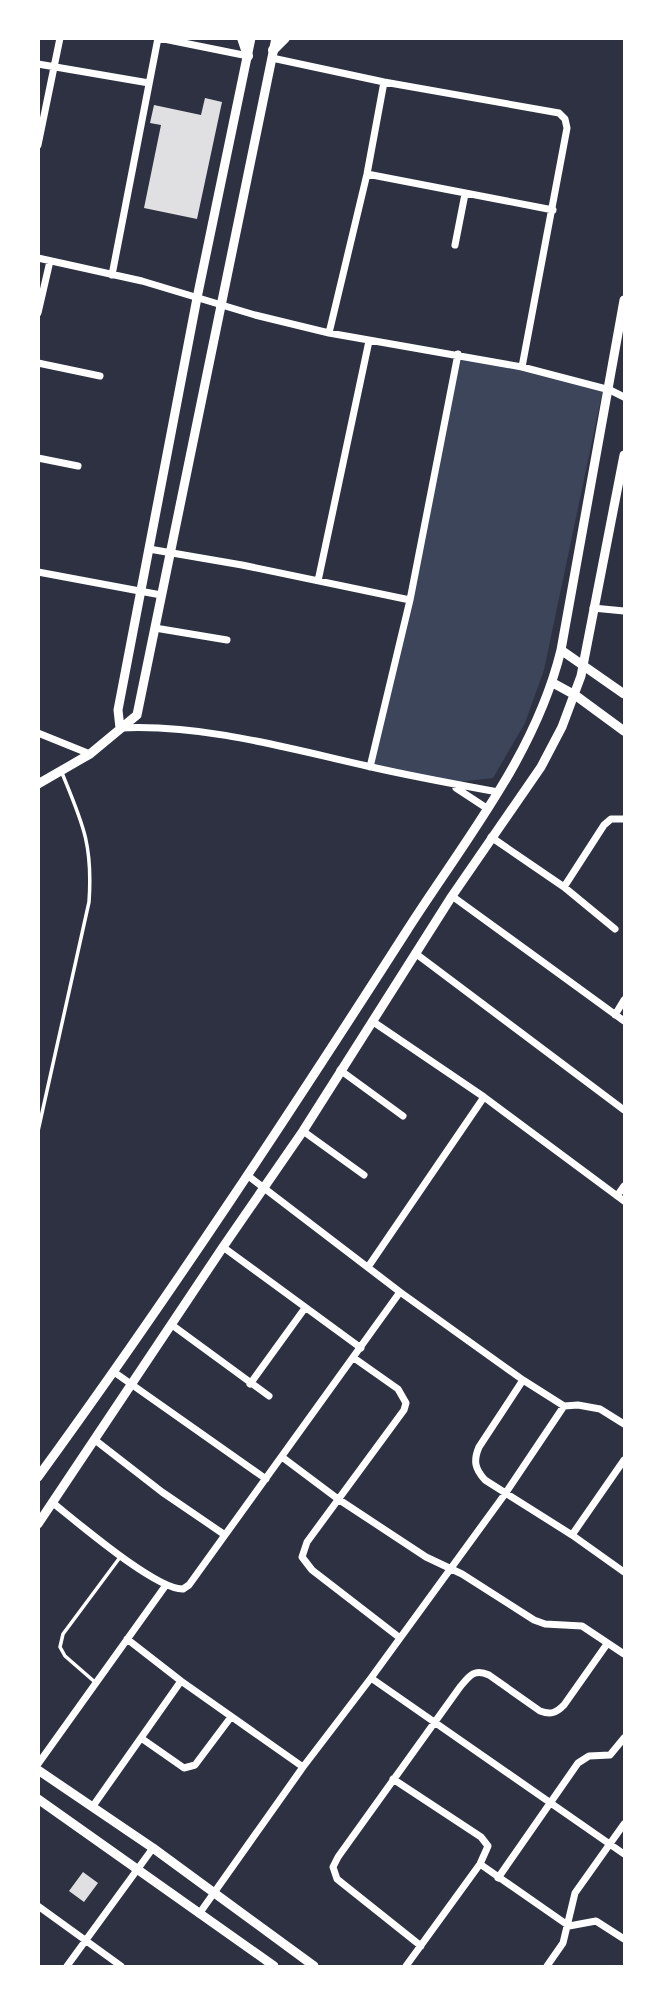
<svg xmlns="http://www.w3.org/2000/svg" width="663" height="2005" viewBox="0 0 663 2005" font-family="'Golos Text',sans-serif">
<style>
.green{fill:#3c4559}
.building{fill:#e0e0e3}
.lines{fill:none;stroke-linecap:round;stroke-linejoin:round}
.service{stroke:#fff;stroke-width:3.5}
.minor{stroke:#fff;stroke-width:7}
.tertiary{stroke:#fff;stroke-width:9}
.primary{stroke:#fff;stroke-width:10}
</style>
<rect width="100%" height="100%" fill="#2d3142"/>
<path class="green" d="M461 355 603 389 544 670 525 723 493 778 449 783 373 766Z"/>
<path class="building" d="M205 98 222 102 197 219 144 208 161 125 150 123 154 105 201 115Z
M83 1872 98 1883 84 1902 69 1891Z"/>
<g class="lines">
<path class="service" d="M38 1131 89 902C93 845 83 824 62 773
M96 1683 65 1656 60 1647 63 1634 121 1556"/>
<path class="minor" d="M159 38 248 56
M272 58 384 82 559 113 565 119 567 128 522 367
M38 64 149 83
M38 145 60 38
M367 174 553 210
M455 245 465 194
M38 258 142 281 255 315 329 333 522 367 610 390 624 397
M112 275 158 38
M38 313 50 261
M329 333 367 174 384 82
M38 363 100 376
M38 458 78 466
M149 549 242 565 410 600
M38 572 161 595
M318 581 369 341
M593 608 624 611
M155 628 227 640
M120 728C203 724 287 748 367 766 410 776 454 784 498 792
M38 733 90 754
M370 767 410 600 458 354
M456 788 488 809
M491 837 564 887 615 929
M564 887 604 825 611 819H624
M452 896 624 1021
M415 953 624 1110
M615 1015 624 1000
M372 1021 484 1097 624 1201
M340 1070 403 1116
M303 1131 364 1175
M247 1175 400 1292 523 1380 564 1406 578 1405 600 1409 624 1424
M617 1196 624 1186
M223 1247 361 1348
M368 1267 484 1097
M172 1325 269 1396
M354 1358 398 1389 406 1403 404 1410 307 1542 302 1557 312 1570 400 1638
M114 1372 266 1479
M523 1380 479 1447C473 1461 475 1469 485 1480L572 1535 624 1572
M250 1384 305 1308
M95 1440 162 1492 225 1535
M282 1457 338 1499 426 1557 462 1574 534 1620 545 1624 582 1626 624 1654
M53 1503C77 1522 156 1590 183 1589L189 1585 400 1292
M572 1535 624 1460
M127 1639 181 1681 303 1767
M371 1678 624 1854
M141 1738 184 1768 195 1765 231 1717
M38 1764 166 1585
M393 1779 481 1837 488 1846 480 1864 406 1966
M93 1806 181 1681
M480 1864 569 1926 596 1921 624 1939
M498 1878 578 1763 589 1756 610 1755 624 1738
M38 1906 121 1966
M199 1914 303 1767 371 1678 505 1494 564 1406
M421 1946 337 1879 333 1867 338 1857 460 1687C469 1676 474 1668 489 1675L540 1711C551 1715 556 1713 564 1705L607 1644
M67 1966 153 1848
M547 1966 563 1943 575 1893 624 1824"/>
<path class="tertiary" d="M561 650 624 694
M553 683 575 695 624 731
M120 728 118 710 197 298 251 38
M38 784 90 754 137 715 276 38
M38 1477C167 1300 288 1116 406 932 464 841 535 756 561 650L624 300
M38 1524 223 1247 303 1131 452 896 541 767 562 727 581 676 624 455
M38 1770 153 1848 314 1966
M38 1799 274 1966"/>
<path class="primary" d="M242 38 248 56
M273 50 285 38"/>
</g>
<rect width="663" height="2005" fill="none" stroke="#ffffff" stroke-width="80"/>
</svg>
